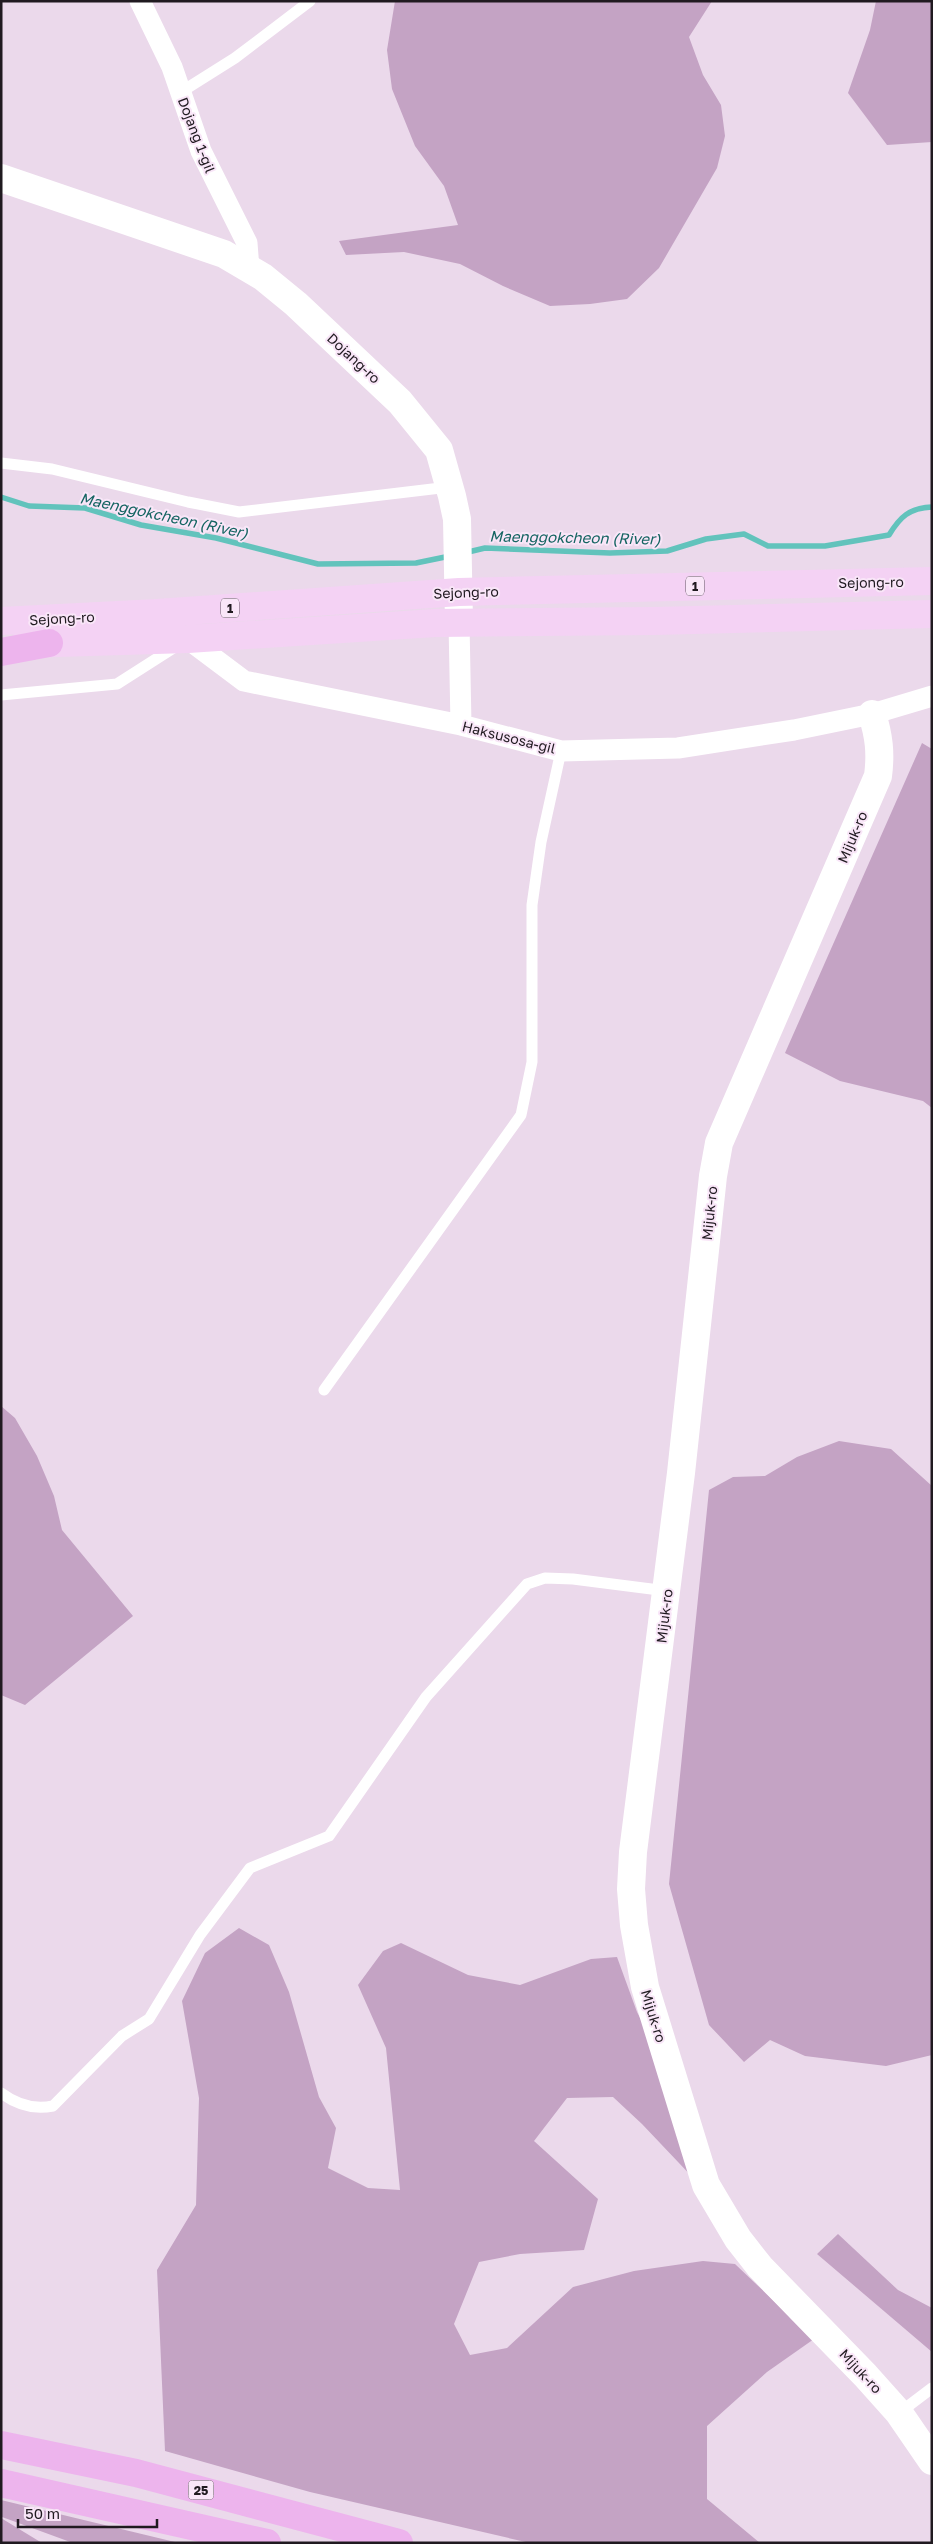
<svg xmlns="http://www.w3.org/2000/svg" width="933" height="2544" viewBox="0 0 933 2544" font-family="'Golos Text',sans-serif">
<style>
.green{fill:#c4a3c4}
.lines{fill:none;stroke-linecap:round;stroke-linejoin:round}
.stream{stroke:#62c3bc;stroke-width:5.5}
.lane{stroke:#fff;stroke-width:11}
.street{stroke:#fff;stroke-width:21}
.secondary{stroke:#fff;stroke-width:28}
.primary{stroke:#f4d2f4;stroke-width:28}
.highway{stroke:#edb4ed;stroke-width:28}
.labels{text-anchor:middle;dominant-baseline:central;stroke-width:4;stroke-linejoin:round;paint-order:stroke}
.shield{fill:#f9e6f8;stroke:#615761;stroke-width:1}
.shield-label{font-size:12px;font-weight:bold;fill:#201a20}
.street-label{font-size:14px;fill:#201a20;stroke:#f9e6f8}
.water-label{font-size:15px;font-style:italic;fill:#146461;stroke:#f9e6f8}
</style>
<rect width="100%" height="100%" fill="#ebd9eb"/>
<path class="green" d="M395 1H712L689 37 703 75 721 105 725 136 717 168 659 268 627 299 590 304 550 306 503 286 460 264 404 252 346 255 339 241 458 225 444 186 415 146 392 89 387 50Z
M876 1H932V142L887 145 848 93 870 30Z
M922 743 932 749V1108L923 1101 840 1081 785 1053Z
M1 1406 15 1418 37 1456 54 1496 62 1530 133 1616 25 1705 1 1695Z
M839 1441 891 1449 932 1486V2055L886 2066 805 2056 770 2040 744 2062 709 2025 669 1884 709 1490 733 1477 765 1476 797 1457Z
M239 1928 269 1945 289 1992 319 2097 336 2128 328 2168 368 2188 400 2190 386 2048 358 1985 383 1951 401 1943 468 1975 520 1985 591 1959 617 1957 637 2012 678 2091 697 2182 642 2124 613 2097 567 2098 534 2141 598 2199 584 2250 520 2254 479 2262 454 2324 470 2355 507 2348 573 2287 634 2271 703 2261 735 2264 814 2339 767 2372 707 2426V2499L760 2543H530L310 2492 165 2451 157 2270 196 2205 199 2098 182 2001 205 1953Z
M838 2234 898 2290 932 2308V2352L817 2254Z
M1 2500 179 2543H73L2 2517Z
M1 2518 42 2543H1Z"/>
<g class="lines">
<path class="stream" d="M1 497 29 506 85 508 141 525 216 538 318 564 416 563 450 556
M464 553 485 548 610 553 667 551 706 539 744 534 768 546H825L889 535C900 517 909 508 932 507"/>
<path class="lane" d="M181 92 235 58 310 1
M1 463 52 469 188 502 239 512 449 487
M1 695 117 684 178 645
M324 1390 521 1115 532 1062V905L541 842 561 751
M1 2093C17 2105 34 2110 53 2106L122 2036 149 2019 200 1935 250 1868 329 1836 426 1697 527 1584 545 1578 573 1579 667 1591
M899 2413 932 2388"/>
<path class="street" d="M140 1 172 67 201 151 247 243 249 269
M459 623 461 725
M188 639 244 681 461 725 561 751 678 748 794 730 872 714 932 696"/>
<path class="secondary" d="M1 178 224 254 263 277 296 304 400 402 439 450 452 496 457 519 459 623
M872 714C879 736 881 753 878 776L719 1143 713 1176 681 1473 633 1852 631 1889 634 1925 645 1987 706 2185 738 2239 760 2267 865 2375 899 2413 932 2461"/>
<path class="primary" d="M1 621 157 613 459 592 932 581
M24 644 188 639 435 623 654 621 932 614"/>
<path class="highway" d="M1 652 49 643
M1 2445 136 2473 399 2543
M1 2483 267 2543"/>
</g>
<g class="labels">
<g class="shield">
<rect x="686" y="576.5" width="18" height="19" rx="4"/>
<rect x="221" y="598.5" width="18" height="19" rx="4"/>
<rect x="188.5" y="2480.5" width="25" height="19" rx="4"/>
</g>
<g class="shield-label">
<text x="695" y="586">1</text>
<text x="230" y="608">1</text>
<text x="201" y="2490">25</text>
</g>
<g class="street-label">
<text transform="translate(197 135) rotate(69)">Dojang 1-gil</text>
<text transform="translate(354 358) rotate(43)">Dojang-ro</text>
<text transform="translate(871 582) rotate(-1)">Sejong-ro</text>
<text transform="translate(466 592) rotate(-2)">Sejong-ro</text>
<text transform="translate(62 618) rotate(-3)">Sejong-ro</text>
<text transform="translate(509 737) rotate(14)">Haksusosa-gil</text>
<text transform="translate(852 837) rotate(-67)">Mijuk-ro</text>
<text transform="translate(709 1213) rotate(-84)">Mijuk-ro</text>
<text transform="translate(664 1616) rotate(-83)">Mijuk-ro</text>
<text transform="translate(654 2016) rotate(73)">Mijuk-ro</text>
<text transform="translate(861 2371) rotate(47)">Mijuk-ro</text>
</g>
<g class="water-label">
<text transform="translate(164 515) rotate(12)">Maenggokcheon (River)</text>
<text transform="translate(575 537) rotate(1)">Maenggokcheon (River)</text>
</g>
</g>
<rect width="933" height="2544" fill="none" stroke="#201a20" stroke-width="5"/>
<path d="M18 2519v8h139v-8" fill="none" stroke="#201a20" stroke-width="2.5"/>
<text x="25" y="2519" font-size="15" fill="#201a20" stroke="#f9e6f8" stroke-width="4" paint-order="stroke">50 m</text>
</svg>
